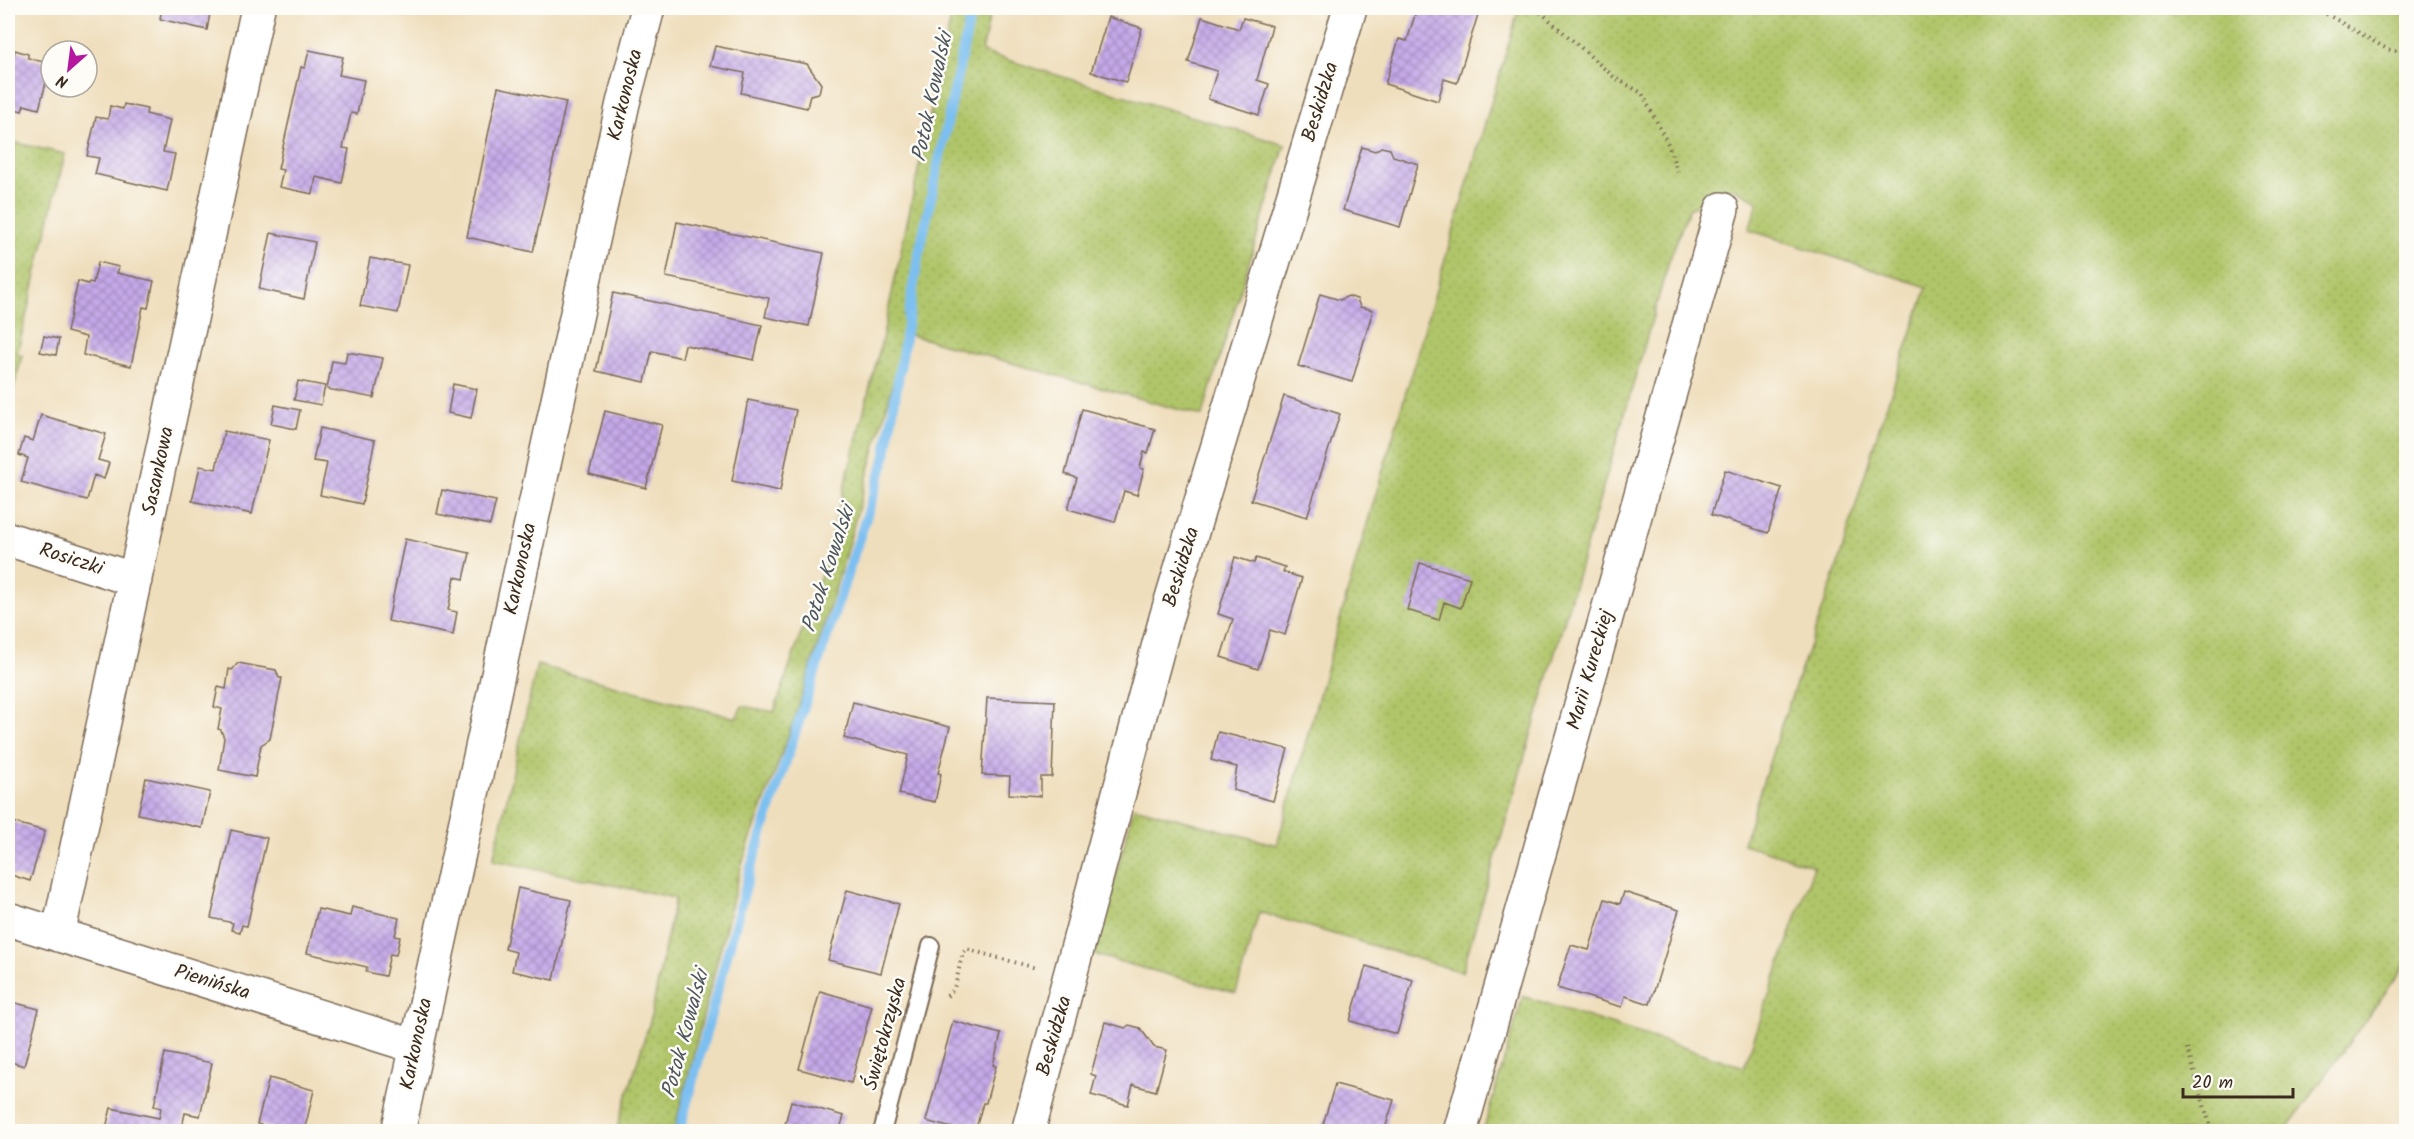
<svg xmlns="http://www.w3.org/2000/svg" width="2414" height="1139" viewBox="0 0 2414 1139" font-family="Kalam,sans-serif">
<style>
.grass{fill:url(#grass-dots);stroke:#767844;stroke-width:1.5}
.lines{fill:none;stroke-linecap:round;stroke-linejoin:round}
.stream{stroke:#7bbff1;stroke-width:10}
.building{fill:url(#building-cross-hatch)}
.lane-casing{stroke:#7a6955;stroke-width:20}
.street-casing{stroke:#7a6955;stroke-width:36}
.path{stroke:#7a6955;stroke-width:4;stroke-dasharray:1.5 4.5;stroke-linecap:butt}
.lane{stroke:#fff;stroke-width:16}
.street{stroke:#fff;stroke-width:33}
.labels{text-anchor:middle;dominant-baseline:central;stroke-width:5;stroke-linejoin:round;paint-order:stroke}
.street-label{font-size:20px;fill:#3b2a1e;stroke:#fdfcf7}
.water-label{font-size:21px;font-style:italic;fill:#4e575d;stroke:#fdfcf7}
</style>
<defs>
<pattern id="grass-dots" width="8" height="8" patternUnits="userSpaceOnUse" patternTransform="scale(1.5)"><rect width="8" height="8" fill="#b0c569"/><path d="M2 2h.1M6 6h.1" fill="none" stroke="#98a95b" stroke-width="1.8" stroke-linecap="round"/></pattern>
<pattern id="building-cross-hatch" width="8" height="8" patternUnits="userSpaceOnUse" patternTransform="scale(1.5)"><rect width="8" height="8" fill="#c5a9e9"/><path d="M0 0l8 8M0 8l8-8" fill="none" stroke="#a18abc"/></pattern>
</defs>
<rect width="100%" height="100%" fill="#fdfcf7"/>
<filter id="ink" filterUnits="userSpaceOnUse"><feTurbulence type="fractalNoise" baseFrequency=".0167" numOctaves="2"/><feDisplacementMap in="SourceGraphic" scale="12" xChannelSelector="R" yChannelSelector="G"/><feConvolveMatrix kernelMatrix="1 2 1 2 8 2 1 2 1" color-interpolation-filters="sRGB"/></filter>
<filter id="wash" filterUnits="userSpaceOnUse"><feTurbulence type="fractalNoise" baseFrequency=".008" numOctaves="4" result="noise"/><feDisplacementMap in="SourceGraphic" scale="24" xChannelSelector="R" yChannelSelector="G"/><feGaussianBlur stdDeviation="1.35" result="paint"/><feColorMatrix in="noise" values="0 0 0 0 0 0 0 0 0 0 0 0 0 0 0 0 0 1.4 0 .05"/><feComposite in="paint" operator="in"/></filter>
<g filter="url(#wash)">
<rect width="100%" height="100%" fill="#efdebc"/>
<path class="grass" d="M953 8H991L982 52 1285 145 1202 416 907 334 841 570 798 709 742 863 674 1131H616L650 1021 675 898 493 860 537 665 736 718 742 706 774 712 824 566 881 344Z
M1519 8H2391L2406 18V964L2285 1131H1483L1523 996 1744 1067 1814 866 1743 844 1780 729 1834 577 1878 431 1927 287 1749 230 1758 201 1733 188 1689 209 1669 261 1462 972 1259 912 1236 993 1095 955 1134 807 1277 845 1358 555Z
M8 141 65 154 17 354 22 355 8 411Z"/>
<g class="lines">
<path class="stream" d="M679 1132 751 867 885 460 918 258 972 8"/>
</g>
<g id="blocks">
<path class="building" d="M162 8H211L207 30 160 19Z
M1417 8H1480L1457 83 1444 79 1438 101 1385 84 1399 39 1407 41Z
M1108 17 1142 28 1126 82 1091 72Z
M1202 17 1239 29 1243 18 1272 26 1257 80 1269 84 1259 115 1208 99 1217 71 1188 62Z
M715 46 807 64 821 84 819 93 810 95 807 108 741 93 745 73 710 66Z
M15 50 28 54V58L51 64 39 109 24 105 22 111 8 107V52L14 54Z
M309 50 343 57 339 75 364 80 357 114 351 113 343 148 349 149 342 183 316 177 313 194 279 187 283 170 278 169 301 67 305 68Z
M498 87 566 102 533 252 467 237Z
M124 104 147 109 146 114 170 120 163 152 175 154 167 191 95 174 99 158 87 156 96 117 108 119 110 106 123 109Z
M1362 147 1375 151 1381 147 1390 149 1393 156 1418 164 1400 227 1343 210Z
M677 222 824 253 809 326 765 317 769 298 666 277Z
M271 233 315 242 304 299 259 289Z
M370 258 408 265 398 313 360 306Z
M98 262 119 267 117 273 154 281 148 308 143 307 131 366 83 355 86 337 67 332 78 281 88 284 89 282 93 283Z
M613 293 762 325 754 360 685 345 682 358 652 351 645 382 596 371Z
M1320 294 1340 300 1348 296 1357 299 1360 307 1373 310 1352 382 1298 366Z
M44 336 59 339 56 355 40 352Z
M347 352 383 358 374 398 327 389 332 361 345 363Z
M298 381 325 386 321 405 294 400Z
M453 384 477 389 471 418 448 413Z
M1284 396 1340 414 1307 517 1251 500Z
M748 400 796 410 780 491 732 481Z
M275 405 300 410 296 429 271 424Z
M1082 409 1155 429 1148 453 1144 452 1140 468 1144 469 1137 495 1124 491 1115 522 1068 509 1077 478 1065 474Z
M605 411 662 425 646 488 589 474Z
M41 415 106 434 98 460 109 463 104 479 94 475 87 500 21 482 28 458 19 455 24 438 33 441Z
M320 428 375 440 362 504 320 495 327 463 313 461Z
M224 431 269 440 252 514 192 501 200 466 216 469Z
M1725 470 1782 488 1768 533 1711 515Z
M442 490 496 501 490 525 437 514Z
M405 539 470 553 464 579 455 577 448 610 457 612 453 635 388 621Z
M1235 557 1254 563 1256 558 1285 567 1283 572 1302 578 1285 635 1270 630 1258 669 1221 657 1233 619 1218 614Z
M1420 563 1470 578 1461 608 1444 602 1439 620 1407 610Z
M238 663 276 670 279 678H282L270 739 261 745 255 777 219 770 224 738 221 730 218 729 222 709 214 707 218 687 226 689 229 669 232 670Z
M987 698 1055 701 1052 777H1041V796L1009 794 1010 776 982 775Z
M853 702 950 727 938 773 941 774 935 802 899 794 908 755 844 738Z
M1218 732 1288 749 1273 801 1233 790 1237 767 1211 760Z
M146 778 210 792 202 828 138 814Z
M8 821 45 831 30 881 8 874Z
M231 830 267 838 247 926 242 925 240 932 231 930 233 923 211 918Z
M518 888 571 900 554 980 512 971 516 952 505 949Z
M847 890 899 904 881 973 828 960Z
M1624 892 1679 910 1650 1004 1625 996 1622 1007 1557 988 1571 945 1589 950 1605 899 1620 904Z
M352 907 399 918 395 936 400 937 396 955 390 954 385 976 366 972 367 967 307 953 318 909 350 916Z
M1366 966 1413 980 1397 1034 1350 1021Z
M820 991 872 1006 851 1083 799 1069Z
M8 1001 39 1009 24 1066 8 1061Z
M953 1021 1001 1034 993 1065 996 1066 991 1084 986 1103H983L975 1132H966L926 1121Z
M1105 1022 1125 1028 1129 1025 1140 1028 1154 1047 1167 1050 1156 1091 1133 1085 1128 1105 1091 1095 1096 1076 1091 1074Z
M165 1053 212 1063 200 1116 185 1113 181 1132H105L111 1108 159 1118 161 1108 154 1106Z
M269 1078 314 1090 304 1132H284L257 1124Z
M1335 1084 1394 1100 1384 1132 1321 1131Z
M791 1101 844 1116 839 1132H783Z"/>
</g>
</g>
<g filter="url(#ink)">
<use href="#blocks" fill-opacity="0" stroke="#7a6955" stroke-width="1.5"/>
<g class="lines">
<defs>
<path id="lane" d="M882 1132 931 946"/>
<path id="street" d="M8 539 135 580
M8 919 417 1047
M58 935 258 8
M398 1132 623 103 648 8
M1028 1132 1166 618 1350 8
M1460 1132 1722 209"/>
</defs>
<use href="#lane" class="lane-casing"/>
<use href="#street" class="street-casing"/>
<path class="path" d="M1536 8 1615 78 1642 93 1668 144 1679 176
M2316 8 2387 49 2406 53
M947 996C961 985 956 963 966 949L1036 968
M2187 1048 2212 1132"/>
<use href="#lane" class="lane"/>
<use href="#street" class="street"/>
</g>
</g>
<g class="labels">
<g class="street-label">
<text transform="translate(626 95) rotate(-76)">Karkonoska</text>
<text transform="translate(1321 102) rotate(-73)">Beskidzka</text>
<text transform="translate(159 471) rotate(-78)">Sasankowa</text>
<text transform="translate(71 560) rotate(18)">Rosiczki</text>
<text transform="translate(1182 567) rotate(-73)">Beskidzka</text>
<text transform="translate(521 569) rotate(-78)">Karkonoska</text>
<text transform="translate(1591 670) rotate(-74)">Marii Kureckiej</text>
<text transform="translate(212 983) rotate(17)">Pienińska</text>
<text transform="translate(886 1034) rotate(-75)">Świętokrzyska</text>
<text transform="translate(1055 1036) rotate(-74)">Beskidzka</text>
<text transform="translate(417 1044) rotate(-78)">Karkonoska</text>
</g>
<g class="water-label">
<text transform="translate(933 97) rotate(-78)">Potok Kowalski</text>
<text transform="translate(829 569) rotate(-72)">Potok Kowalski</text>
<text transform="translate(686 1034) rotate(-75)">Potok Kowalski</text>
</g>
</g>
<rect width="2414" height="1139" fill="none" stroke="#fdfcf7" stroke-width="30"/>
<g transform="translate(69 69) rotate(208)"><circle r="28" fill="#fdfcf7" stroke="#afa8a0" stroke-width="1.5"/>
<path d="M0-4.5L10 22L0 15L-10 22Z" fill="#b5179e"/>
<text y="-9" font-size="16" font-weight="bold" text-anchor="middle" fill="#3b2a1e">N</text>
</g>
<path d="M2183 1088v9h110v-9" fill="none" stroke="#3b2a1e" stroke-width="3"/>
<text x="2192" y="1088" font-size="18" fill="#3b2a1e" stroke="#fdfcf7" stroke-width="4.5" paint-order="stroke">20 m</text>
</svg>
